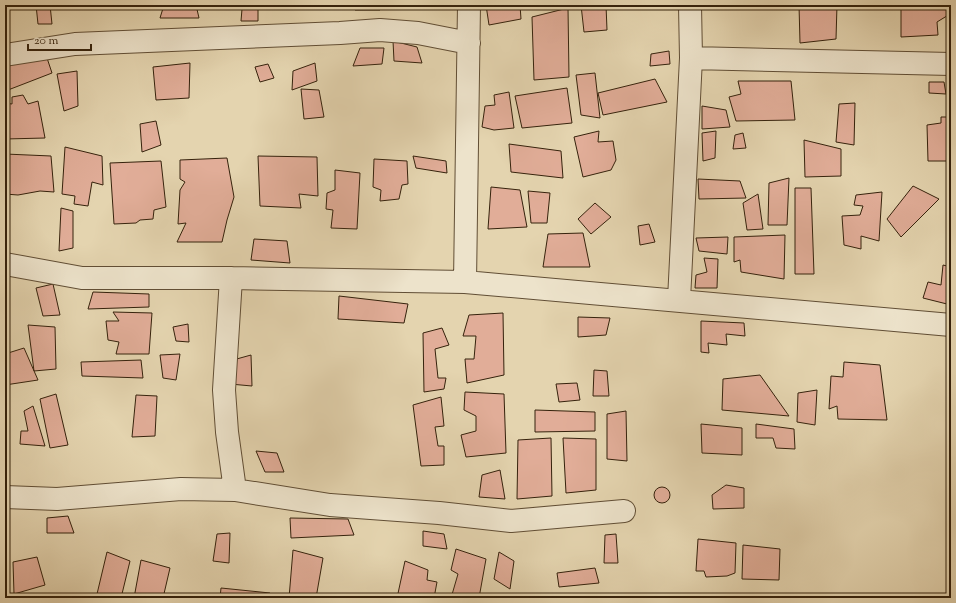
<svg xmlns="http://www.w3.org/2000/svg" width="956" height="603" viewBox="0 0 956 603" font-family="'Sorts Mill Goudy',serif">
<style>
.building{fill:#e1ad98;stroke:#35220c}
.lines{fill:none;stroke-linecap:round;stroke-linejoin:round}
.minor-casing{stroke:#614e35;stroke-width:24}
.minor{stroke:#ede3cb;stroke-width:22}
</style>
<rect width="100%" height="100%" fill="#e4d4af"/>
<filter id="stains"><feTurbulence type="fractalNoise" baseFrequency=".005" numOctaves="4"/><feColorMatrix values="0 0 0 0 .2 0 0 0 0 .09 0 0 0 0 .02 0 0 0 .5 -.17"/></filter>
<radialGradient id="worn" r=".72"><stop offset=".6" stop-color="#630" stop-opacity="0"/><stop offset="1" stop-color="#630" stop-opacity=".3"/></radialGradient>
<path class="building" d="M36 5H50L52 24H38Z
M164 5H196L199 18H160Z
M356 5H378L380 10H355Z
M486 5H520L521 19 489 25Z
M581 5H606L607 30 584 32Z
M799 5H837L836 39 800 43Z
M901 5H949L950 14 937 22 938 35 901 37Z
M568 8 569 77 534 80 532 17Z
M242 9H258V21H241Z
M393 41 417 47 422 63 394 61Z
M360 48H384L382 64 353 66Z
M669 51 670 64 650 66 651 54Z
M47 58 52 73 8 90 6 63Z
M190 63 189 98 156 100 153 67Z
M315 63 317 81 292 90 293 71Z
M268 64 274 78 260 82 255 67Z
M77 71 78 106 64 111 57 74Z
M595 73 600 118 581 115 576 75Z
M655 79 667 102 603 115 598 93Z
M738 81H791L795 120 736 121 729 97 741 94Z
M929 82H944L946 94 929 93Z
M567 88 572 123 522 128 515 96Z
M301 89 319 90 324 117 304 119Z
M509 92 514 128 494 130 482 127 485 106 495 105 494 95Z
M23 95 28 104 38 101 45 138 5 139V103L12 104V97Z
M855 103 854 145 836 142 839 104Z
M702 106 726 110 730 127 702 129Z
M941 117H951V161H928L927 125 941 123Z
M156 121 161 145 142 152 140 124Z
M599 131 598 142 613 141 616 160 611 170 583 177 574 137Z
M716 131 715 158 703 161 702 133Z
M743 133 746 148 733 149 735 135Z
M804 140 841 149V176L805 177Z
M509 144 561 151 563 178 511 172Z
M65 147 102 156 103 185 92 182 88 206 74 204 75 196 62 194Z
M5 154 51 156 54 192 40 191 18 195 5 194Z
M258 156 317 157 318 196 299 194 301 208 260 206Z
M413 156 446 161 447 173 416 168Z
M227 158 234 197 227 220 222 242H177L186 223 178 224 180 190 185 182 180 179V160Z
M374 159 407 161 408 184 402 185 399 199 380 201 381 190 373 187Z
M161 161 166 207 154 210 153 219 140 220 136 223 114 224 110 163Z
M335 170 360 173 357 229 331 228 333 210 326 209 327 193 335 190Z
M789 178 787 225H768L769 183Z
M698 179 740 181 746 198 699 199Z
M951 182V210H948Z
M913 186 939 199 901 237 887 219Z
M491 187 520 190 527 227 488 229Z
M795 188H811L814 274H795Z
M528 191 550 193 547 223H531Z
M882 192 879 241 861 236V249L844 245 842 216 860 215 863 206 854 205 856 195Z
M758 194 763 229 747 230 743 203Z
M595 203 611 217 591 234 578 219Z
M61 208 73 211V248L59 251Z
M649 224 655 242 640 245 638 226Z
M583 233 590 267H543L548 234Z
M785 235 784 279 741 272 740 260 734 262V237Z
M728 237 727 254 699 251 696 238Z
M254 239 287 241 290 263 251 260Z
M704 258 718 259 717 288H695L696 275 707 272Z
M943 265 951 267V305L923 298 928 282 941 285Z
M53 284 60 315 43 316 36 288Z
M93 292 149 294V307L88 309Z
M339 296 408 304 404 323 338 319Z
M113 312 152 313 149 354H116L119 342 108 340 106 321H119Z
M503 313 504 375 467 383 465 359H474L476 336H463L469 315Z
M578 317 610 318 606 335 578 337Z
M701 321 744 323 745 336 726 334 727 345 708 343 709 353 701 352Z
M188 324 189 342 176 341 173 327Z
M28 325 55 327 56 369 34 371Z
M442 328 449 345 435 349 438 378H446L444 389 424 392 423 333Z
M24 348 38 380 5 385V354Z
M180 354 176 380 163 378 160 355Z
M251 355 252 386 230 384 233 360Z
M141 360 143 378 82 376 81 362Z
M844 362 880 365 887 420 838 419 837 406 829 409 831 376 843 377Z
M594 370 607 371 609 396H593Z
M760 375 789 416 722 410 723 379Z
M577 383 580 400 559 402 556 384Z
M817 390 815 425 797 422 798 393Z
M465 392 504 394 506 453 466 457 461 435 476 431V416L464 410Z
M56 394 68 445 50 448 40 399Z
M136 395 157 396 155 436 132 437Z
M441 397 444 426 435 427 438 446H444V465L421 466 413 405Z
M33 406 45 446 20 444 21 431H28L24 411Z
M535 410 595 412V431L535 432Z
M626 411 627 461 607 459V414Z
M701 424 742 428V455L702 453Z
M756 424 794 429 795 449 776 448 773 438H756Z
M551 438 552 496 517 499 518 440Z
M563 438 596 439V490L566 493Z
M256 451 277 453 284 472H265Z
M500 470 505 499 479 497 482 475Z
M726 485 744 488V508L713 509 712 495Z
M654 495a8 8 0 1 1 16 0a8 8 0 1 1-16 0Z
M68 516 74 533H47V518Z
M290 518 348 519 354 535 291 538Z
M423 531 444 534 447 549 423 546Z
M230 533 229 563 213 561 217 534Z
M616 534 618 563H604L605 535Z
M698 539 736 543 735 573 727 576 706 577 704 571H696Z
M743 545 780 549 779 580 742 579Z
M456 549 486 559 479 598H451L458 574 451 570Z
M293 550 323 558 316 598H289Z
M107 552 130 561 121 598H109L97 594Z
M499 552 514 561 510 589 494 579Z
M37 557 45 585 14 594 13 562Z
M141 560 170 568 163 598H134Z
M405 561 428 570 427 580 437 582 434 598H397Z
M595 568 599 583 559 587 557 573Z
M221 588 270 593 269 598H220Z"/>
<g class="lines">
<defs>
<path id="minor" d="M5 55 75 44 340 33 380 30 418 33 469 43
M691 58 951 64
M5 264 82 278H231L465 282 951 325
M231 278 224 390 227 432 235 490
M465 282 469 5
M679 300 691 58 690 5
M5 497 57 499 181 489 235 490 330 505 439 513 511 521 624 511"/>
</defs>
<use href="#minor" class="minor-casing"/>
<use href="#minor" class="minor"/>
</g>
<rect width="956" height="603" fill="none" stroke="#e4d4af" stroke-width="20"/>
<rect x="6" y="6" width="944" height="591" fill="none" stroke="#35220c" stroke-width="2"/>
<rect x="10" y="10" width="936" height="583" fill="none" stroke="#35220c"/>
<path d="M28 44v6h63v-6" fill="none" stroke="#35220c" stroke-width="2"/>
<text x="34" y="44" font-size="12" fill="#35220c" stroke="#ede3cb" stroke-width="3" paint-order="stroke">20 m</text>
<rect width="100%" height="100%" filter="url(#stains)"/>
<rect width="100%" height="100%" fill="url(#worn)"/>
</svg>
